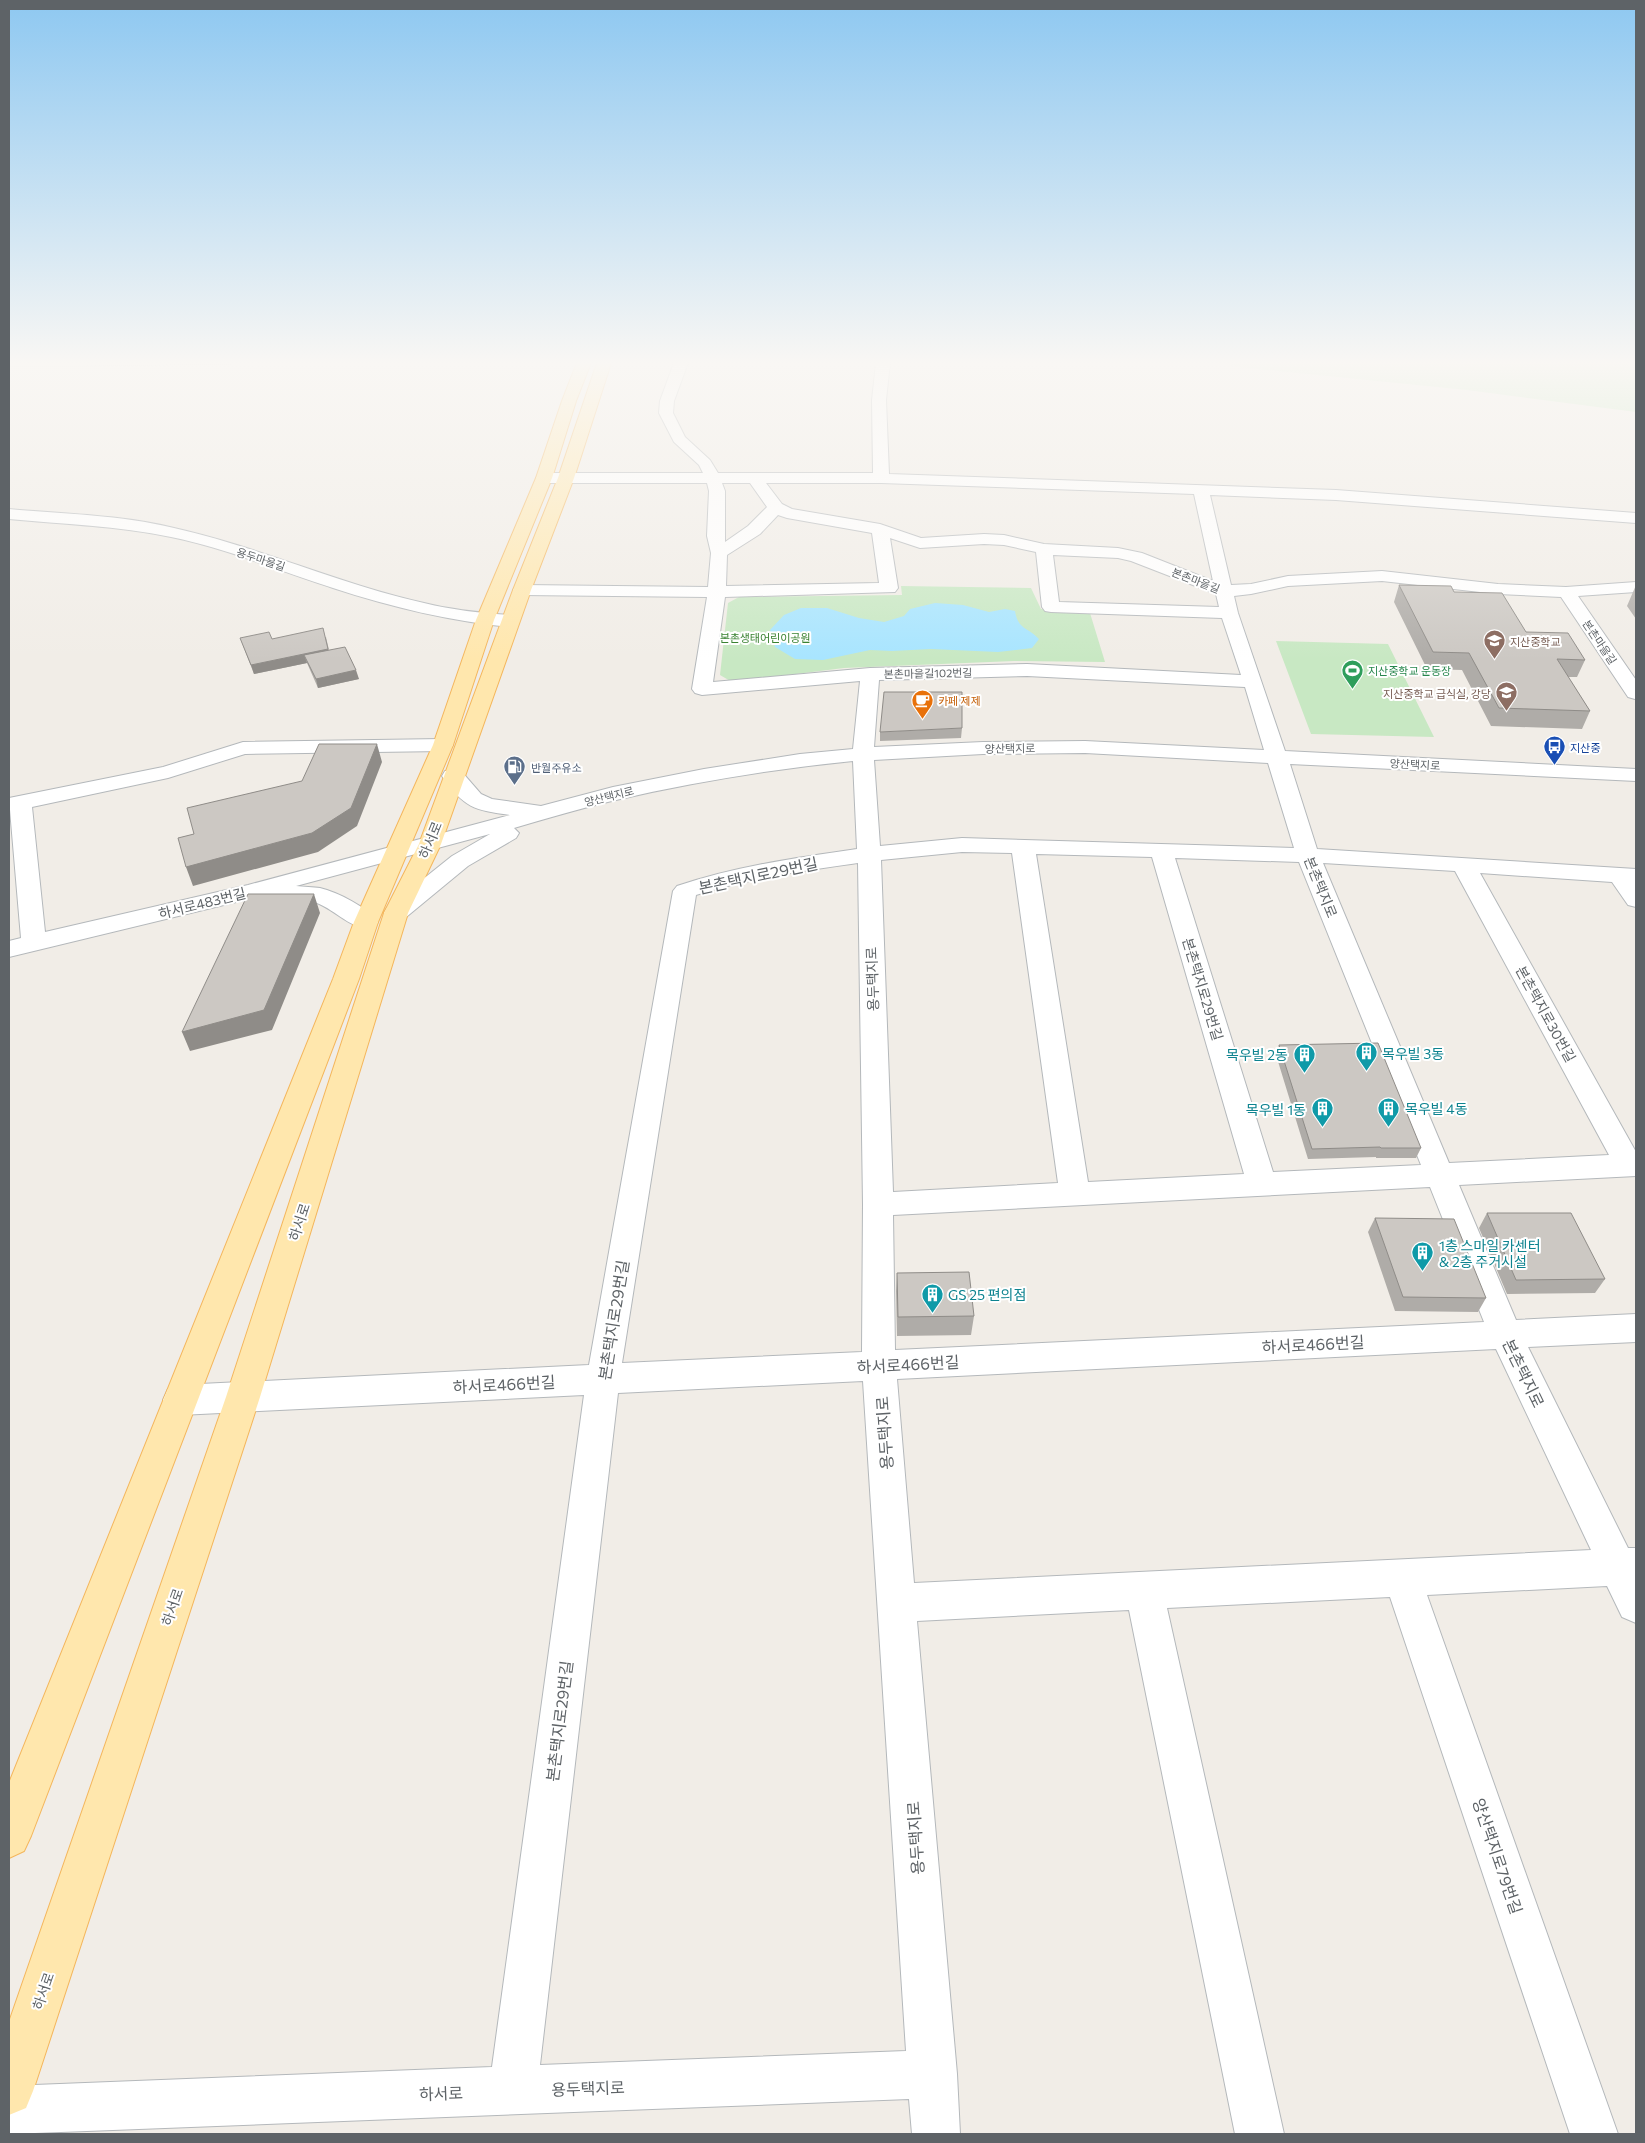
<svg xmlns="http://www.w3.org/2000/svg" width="1645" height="2143" viewBox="0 0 1645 2143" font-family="Commissioner,'Noto Sans KR',sans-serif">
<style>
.green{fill:#c8e8c3}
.water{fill:#a8e5ff}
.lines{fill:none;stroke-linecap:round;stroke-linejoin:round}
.minor-casing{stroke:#b4b8bb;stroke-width:2}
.major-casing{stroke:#f4b65c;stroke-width:2}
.minor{fill:#fff;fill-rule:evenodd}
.major{fill:#ffe7ad;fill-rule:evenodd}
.wall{fill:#afaca8}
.shaded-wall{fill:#8f8c88}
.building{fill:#ccc8c3;stroke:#8f8c88}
.labels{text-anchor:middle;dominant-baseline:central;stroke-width:4;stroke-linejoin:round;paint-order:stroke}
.far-street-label{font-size:11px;fill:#5e6367;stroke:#fff}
.far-park-label{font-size:11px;fill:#3a8232;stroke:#fff}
.far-education-label{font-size:11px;fill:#785e54;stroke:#fff;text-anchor:start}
.far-leisure-label{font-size:11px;fill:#27864d;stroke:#fff;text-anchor:start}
.far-food-label{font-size:11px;fill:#c56008;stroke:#fff;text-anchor:start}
.far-transit-label{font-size:11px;fill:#164399;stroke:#fff;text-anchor:start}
.far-service-label{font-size:11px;fill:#4e5e75;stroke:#fff;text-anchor:start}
.street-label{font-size:14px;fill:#5e6367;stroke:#fff}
.culture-label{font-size:14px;fill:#0d838f;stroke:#fff;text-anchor:start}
.near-street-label{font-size:16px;fill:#5e6367;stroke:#fff}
</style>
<rect width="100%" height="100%" fill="#f1ede7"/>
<path class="green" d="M1243 360H1636V412L1467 390 1228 366Z
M901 586 1031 588 1041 609 1090 613 1105 662 1014 661 844 668 732 682 720 675 728 603 739 597 902 595Z
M1276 641 1388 644 1434 737 1311 734Z"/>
<path class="water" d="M935 603 963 605 989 612 1005 609 1015 611C1018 630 1028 627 1039 639L1032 648 998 652 931 649 892 651 870 650 823 660 795 659 775 647 770 630 784 615 801 608H827L859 618 884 622 904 616 910 609Z"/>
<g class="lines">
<defs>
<path id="minor" d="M9 360H236L229 364 9 366Z
M675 360H689L674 401 673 413 685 437 710 460 718 473H873L872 400 876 363 878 360H887L890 363 886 400 889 474 1336 490 1636 513V523L1336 500 1210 495 1231 585 1251 584 1288 576 1382 571 1498 584 1566 587 1636 582V592L1578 596 1636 680 1635 699 1628 697 1561 597 1498 594 1382 581 1288 586 1251 594 1234 596 1238 613 1285 751 1636 769V781L1290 764 1317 849 1636 869V907L1628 905 1612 882 1480 873 1636 1152V1176L1459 1185 1516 1320 1636 1314V1342L1528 1347 1628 1548H1636V1623L1622 1617 1607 1586 1427 1595 1618 2134H1570L1390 1597 1167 1608 1284 2134H1235L1129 1610 917 1621 957 2074 960 2134H912L909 2099 9 2134V2086L492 2067 584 1395 180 1415 168 1411 163 1400 168 1389 180 1385 589 1365 673 891 677 886C736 866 796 858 857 849L853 761C773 769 694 782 616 800 582 808 548 818 514 828L519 833 516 838 468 866 405 918 396 921 387 918 384 913 387 908 452 856 490 834 296 886C304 887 313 887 320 888 337 892 369 908 378 922L375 927C352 933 335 908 314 902 299 898 282 901 267 897L265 895 9 957V941L21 938 9 798 163 767 243 742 443 739 450 741 453 745 450 749 443 751 245 754 168 778 32 807 45 932 248 885 510 815C474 810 464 808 442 776L445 771 453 770 461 771 481 794 492 799 541 806 613 787 704 769 800 754 853 749 860 681 702 695 695 693 692 689 707 597 522 595 516 594 513 590 516 586 522 585 708 587 711 553 707 536 709 491 707 483H544L539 481 536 478 539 475 544 473H703L699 465 674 442 659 413 660 401ZM722 483H750L767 507 748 526 725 542V491ZM766 483H881L1194 494 1213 581 1142 553 1118 548 1044 544 1004 535 984 534 921 538 880 524 792 509 782 504ZM778 515 787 518 872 533 879 583 726 586 727 555 760 534ZM890 538 920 548 984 544 1004 545 1036 552 1042 607 1045 611 1051 612 1222 618 1241 675 1027 664 870 668 713 682 725 597 895 592 898 588ZM1053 555 1118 558 1131 561 1216 594 1219 607 1059 602ZM1027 676 1245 687 1264 750 1085 741 983 742 874 747 879 680ZM1085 753 1268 763 1294 848 962 838 880 846 874 760 983 754ZM962 852 1012 853 1058 1183 893 1192 881 860ZM1036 854 1152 857 1244 1174 1088 1182ZM1175 858 1299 862 1421 1165 1273 1172ZM858 863 863 1204 862 1352 622 1363 696 895C749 878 803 871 858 863ZM1323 863 1455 871 1609 1155 1449 1163ZM1430 1187 1484 1322 895 1350 893 1215ZM1496 1349 1591 1550 914 1583 897 1379ZM863 1381 906 2051 540 2065 618 1393Z
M9 509C64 514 121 515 174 528 259 547 339 584 424 603 452 610 481 613 510 615L516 617 519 621 516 625 510 627C449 621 391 607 333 588 279 571 226 548 171 537 118 526 63 524 9 519Z"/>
<path id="major" d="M578 360H592L576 401 552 478 494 620 453 745 378 922 359 979 31 1836 24 1851 9 1858V1783L333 979 354 922 433 745 476 620 536 478 562 401Z
M598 360H612L574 478 531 590 441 844 408 913 260 1397 33 2091 26 2108 9 2115V2022L226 1397 384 913 419 844 513 590 558 478Z"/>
</defs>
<use href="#minor" class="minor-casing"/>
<use href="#major" class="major-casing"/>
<use href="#minor" class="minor"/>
<use href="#major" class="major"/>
</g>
<path class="wall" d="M1399 585 1454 592 1526 632 1585 660 1577 677H1568L1590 711 1582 729 1491 726 1462 670 1427 669 1394 602Z
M1636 585V619L1627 606Z
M326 637 329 650 359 679 318 688 307 663 254 674 240 638 272 639Z
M962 728 961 738 880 741V732Z
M1279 1045 1421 1148 1416 1158H1376V1157L1308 1159 1276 1055Z
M1487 1213 1605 1279 1595 1293 1507 1294 1479 1228Z
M1375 1218 1486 1298 1478 1312 1395 1311 1368 1232Z
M897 1273 974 1316 971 1335 897 1336 896 1291Z"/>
<path class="shaded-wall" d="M323 628 330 658 304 655 307 663 254 674 251 665Z
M356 670 359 679 318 688 316 679Z
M377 744 382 762 357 826 318 852 193 886 186 867Z
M314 894 320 913 272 1030 190 1051 182 1032Z"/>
<path class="building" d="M1399 585 1451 586 1454 592 1502 593 1526 632 1568 633 1585 660 1557 659 1590 711 1499 708 1469 653 1433 652Z
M323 628 328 649 251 665 240 638 269 632 272 639Z
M345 647 356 670 316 679 304 655Z
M884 692H962V728L880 732Z
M319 744H377L351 808 312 833 186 867 178 838 194 834 187 808 302 781Z
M248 894H314L264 1010 182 1032Z
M1378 1043 1421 1148H1381L1380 1147 1312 1149 1279 1045Z
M1487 1213H1571L1605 1279 1516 1280Z
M1375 1218 1454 1219 1486 1298 1403 1297Z
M969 1272 974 1316 898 1317 897 1273Z"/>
<linearGradient id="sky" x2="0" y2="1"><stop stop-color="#8ec8f1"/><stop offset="0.55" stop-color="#f9f7f4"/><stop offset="1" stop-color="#f9f7f4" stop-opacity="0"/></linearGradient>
<rect width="1645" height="660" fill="url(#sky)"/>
<defs>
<symbol id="school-pin" viewBox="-11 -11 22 30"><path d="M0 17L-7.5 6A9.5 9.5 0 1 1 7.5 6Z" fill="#8d6e63" stroke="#fff"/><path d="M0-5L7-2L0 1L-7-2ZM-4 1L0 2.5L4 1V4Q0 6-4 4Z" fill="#fff"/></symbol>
<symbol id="stadium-pin" viewBox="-11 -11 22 30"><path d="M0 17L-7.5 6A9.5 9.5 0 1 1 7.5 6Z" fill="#2e9e5b" stroke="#fff"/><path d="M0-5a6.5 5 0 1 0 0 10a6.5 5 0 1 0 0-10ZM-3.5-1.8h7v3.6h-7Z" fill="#fff"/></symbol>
<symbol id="cafe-pin" viewBox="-11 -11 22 30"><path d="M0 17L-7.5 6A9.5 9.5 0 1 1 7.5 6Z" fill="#e8710a" stroke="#fff"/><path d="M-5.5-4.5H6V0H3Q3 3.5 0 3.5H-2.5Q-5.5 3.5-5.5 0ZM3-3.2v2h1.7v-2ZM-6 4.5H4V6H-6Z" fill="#fff"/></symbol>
<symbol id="bus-pin" viewBox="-11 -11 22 30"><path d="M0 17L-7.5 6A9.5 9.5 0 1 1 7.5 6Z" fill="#1a4fb4" stroke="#fff"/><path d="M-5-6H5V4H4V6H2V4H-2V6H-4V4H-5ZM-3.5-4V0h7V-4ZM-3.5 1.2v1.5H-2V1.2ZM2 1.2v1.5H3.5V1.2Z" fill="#fff"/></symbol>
<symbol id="fuel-pin" viewBox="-11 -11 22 30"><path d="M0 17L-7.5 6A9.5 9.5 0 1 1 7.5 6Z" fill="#5c6f8a" stroke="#fff"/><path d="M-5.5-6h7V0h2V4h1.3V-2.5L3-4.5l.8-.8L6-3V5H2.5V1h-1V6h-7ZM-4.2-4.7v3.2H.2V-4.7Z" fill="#fff"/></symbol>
<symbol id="building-pin" viewBox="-11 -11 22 30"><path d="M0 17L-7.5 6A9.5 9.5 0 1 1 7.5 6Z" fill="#0f9aa8" stroke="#fff"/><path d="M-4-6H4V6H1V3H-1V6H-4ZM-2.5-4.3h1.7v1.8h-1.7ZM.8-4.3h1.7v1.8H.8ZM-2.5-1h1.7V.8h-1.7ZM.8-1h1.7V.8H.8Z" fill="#fff"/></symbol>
</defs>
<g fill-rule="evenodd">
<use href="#school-pin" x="1482" y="628" width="25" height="34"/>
<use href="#stadium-pin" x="1340" y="658" width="25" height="34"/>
<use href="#school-pin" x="1494" y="680" width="25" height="34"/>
<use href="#cafe-pin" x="910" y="688" width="25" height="34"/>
<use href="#bus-pin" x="1542" y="734" width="25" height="34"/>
<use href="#fuel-pin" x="502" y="754" width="25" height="34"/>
<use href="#building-pin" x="1354" y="1040" width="25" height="34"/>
<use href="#building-pin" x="1292" y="1042" width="25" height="34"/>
<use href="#building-pin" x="1376" y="1096" width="25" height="34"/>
<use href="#building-pin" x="1310" y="1096" width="25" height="34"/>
<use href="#building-pin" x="1410" y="1240" width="25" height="34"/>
<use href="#building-pin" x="920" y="1282" width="25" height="34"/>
</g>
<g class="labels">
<g class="far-street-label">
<text transform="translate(261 559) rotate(18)">용두마을길</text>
<text transform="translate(1196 580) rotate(21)">본촌마을길</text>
<text transform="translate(1600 642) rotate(56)">본촌마을길</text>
<text transform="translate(928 673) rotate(-1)">본촌마을길102번길</text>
<text transform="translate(1010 748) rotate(-1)">양산택지로</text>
<text transform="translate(1415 764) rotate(3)">양산택지로</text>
<text transform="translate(609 796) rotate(-14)">양산택지로</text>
</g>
<g class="far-park-label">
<text x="765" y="637">본촌생태어린이공원</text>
</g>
<g class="far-education-label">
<text x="1510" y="641">지산중학교</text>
<text x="1491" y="693" text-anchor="end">지산중학교 급식실, 강당</text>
</g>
<g class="far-leisure-label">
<text x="1368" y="670">지산중학교 운동장</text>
</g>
<g class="far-food-label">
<text x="938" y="700">카페 제제</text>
</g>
<g class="far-transit-label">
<text x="1570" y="747">지산중</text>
</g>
<g class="far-service-label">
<text x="531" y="767">반월주유소</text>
</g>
<g class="street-label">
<text transform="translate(430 840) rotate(-68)">하서로</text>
<text transform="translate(1321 887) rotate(68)">본촌택지로</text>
<text transform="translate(202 903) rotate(-14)">하서로483번길</text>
<text transform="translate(872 979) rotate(-92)">용두택지로</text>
<text transform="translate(1203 989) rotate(73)">본촌택지로29번길</text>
<text transform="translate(1546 1014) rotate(61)">본촌택지로30번길</text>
<text transform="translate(299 1222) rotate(-72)">하서로</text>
<text transform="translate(172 1607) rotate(-71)">하서로</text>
<text transform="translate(43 1991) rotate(-71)">하서로</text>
</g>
<g class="culture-label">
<text x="1382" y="1053">목우빌 3동</text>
<text x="1288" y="1054" text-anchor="end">목우빌 2동</text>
<text x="1405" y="1108">목우빌 4동</text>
<text x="1306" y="1109" text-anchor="end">목우빌 1동</text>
<text x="1439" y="1245">1층 스마일 카센터<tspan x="1439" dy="16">&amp; 2층 주거시설</tspan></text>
<text x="948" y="1294">GS 25 편의점</text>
</g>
<g class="near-street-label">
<text transform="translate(758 875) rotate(-12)">본촌택지로29번길</text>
<text transform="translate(613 1320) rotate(-81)">본촌택지로29번길</text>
<text transform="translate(1313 1344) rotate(-3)">하서로466번길</text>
<text transform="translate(908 1364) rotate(-3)">하서로466번길</text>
<text transform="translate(1524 1373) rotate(64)">본촌택지로</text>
<text transform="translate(504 1384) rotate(-3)">하서로466번길</text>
<text transform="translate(884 1433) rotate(-94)">용두택지로</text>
<text transform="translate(559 1721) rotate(-83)">본촌택지로29번길</text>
<text transform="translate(915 1838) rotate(-94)">용두택지로</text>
<text transform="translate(1498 1856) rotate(71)">양산택지로79번길</text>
<text transform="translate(588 2088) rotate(-2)">용두택지로</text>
<text transform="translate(441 2093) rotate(-2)">하서로</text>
</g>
</g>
<rect width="1645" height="2143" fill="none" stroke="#5e6367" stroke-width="20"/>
</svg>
